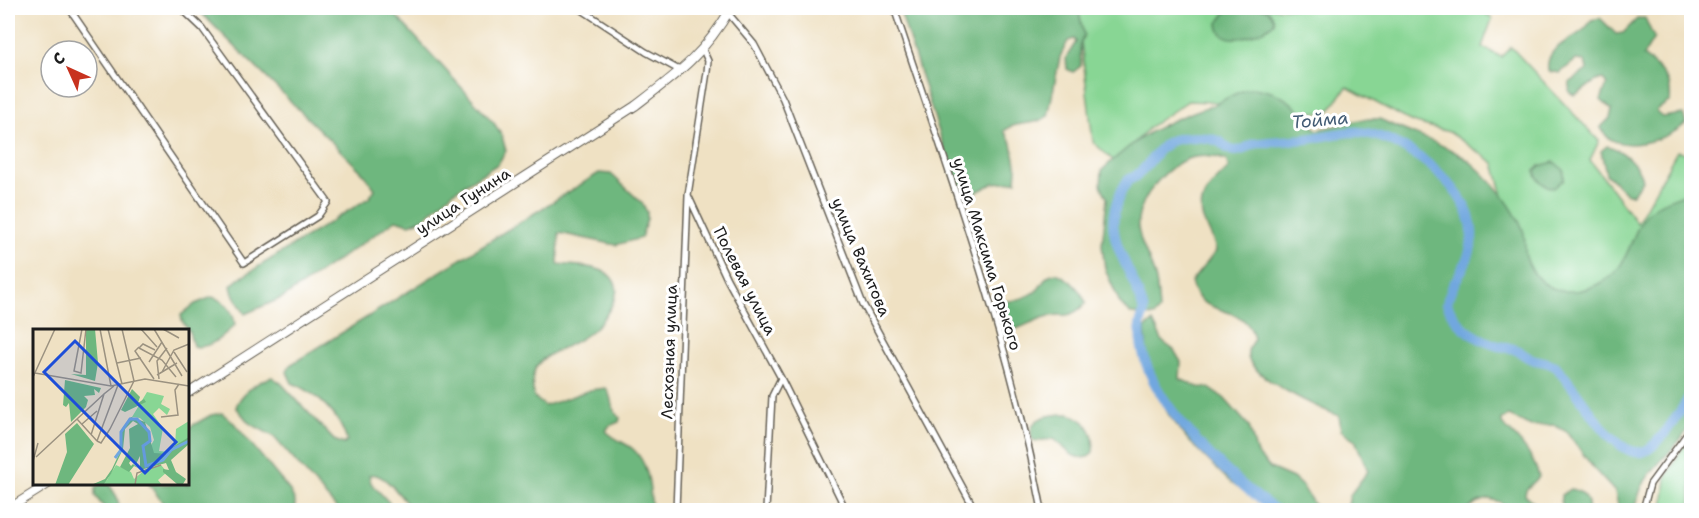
<svg xmlns="http://www.w3.org/2000/svg" width="1699" height="518" viewBox="0 0 1699 518" font-family="'Shantell Sans',sans-serif">
<style>
.green{fill:#88d694;stroke:#527958;stroke-width:1.5}
.forest{fill:#6eb77e;stroke:#456a4d;stroke-width:1.5}
.lines{fill:none;stroke-linecap:round;stroke-linejoin:round}
.river{stroke:#71a7df;stroke-width:10}
.street-casing{stroke:#666156;stroke-width:8}
.secondary-casing{stroke:#666156;stroke-width:10}
.street{stroke:#fff;stroke-width:5}
.secondary{stroke:#fff;stroke-width:8}
.labels{text-anchor:middle;dominant-baseline:central;stroke-width:6;stroke-linejoin:round;paint-order:stroke}
.street-label{font-size:16px;fill:#1c1c1c;stroke:#fff}
.water-label{font-size:18px;font-style:italic;fill:#425b74;stroke:#fff}
.inset-river{fill:none;stroke:#71a7df;stroke-width:3}
.inset-road{fill:none;stroke:#9b9280;stroke-width:1.5}
.view{fill:#1d4ed8;fill-opacity:0.15;stroke:#1d4ed8;stroke-width:3}
.inset-edge{fill:none;stroke:#1c1c1c;stroke-width:3}
</style>
<rect width="100%" height="100%" fill="#fff"/>
<filter id="ink" filterUnits="userSpaceOnUse"><feTurbulence type="fractalNoise" baseFrequency=".0167" numOctaves="2"/><feDisplacementMap in="SourceGraphic" scale="12" xChannelSelector="R" yChannelSelector="G"/><feConvolveMatrix kernelMatrix="1 2 1 2 8 2 1 2 1" color-interpolation-filters="sRGB"/></filter>
<filter id="wash" filterUnits="userSpaceOnUse"><feTurbulence type="fractalNoise" baseFrequency=".008" numOctaves="4" result="noise"/><feDisplacementMap in="SourceGraphic" scale="24" xChannelSelector="R" yChannelSelector="G"/><feGaussianBlur stdDeviation="1.35" result="paint"/><feColorMatrix in="noise" values="0 0 0 0 0 0 0 0 0 0 0 0 0 0 0 0 0 1.4 0 .05"/><feComposite in="paint" operator="in"/></filter>
<g filter="url(#wash)">
<rect width="100%" height="100%" fill="#efe1c3"/>
<path class="green" d="M1077 8H1480L1492 19 1482 47 1501 57 1511 47 1599 141 1590 160 1637 223 1677 151 1691 154V221L1655 324 1536 315 1494 163 1449 132 1412 122 1347 87 1327 114 1241 103 1188 101 1151 126 1115 162 1093 142Z
M1691 433V510H1663L1666 478Z"/>
<path class="forest" d="M196 8H389L494 123 502 136 506 151 498 164 453 192 424 218 410 224 396 220 284 297 245 314 233 294 231 286 237 280 369 198 375 189 364 174Z
M899 8H1078L1084 35 1080 45 1081 66 1073 72 1067 69 1066 58 1076 42 1074 39 1068 41 1060 57 1048 116C1034 127 1017 120 1004 131L1012 143 1017 169 1016 181 994 183 975 193 959 194Z
M1229 8C1244 7 1274 2 1274 23 1262 34 1219 51 1218 23Z
M1600 18 1616 34 1623 33 1638 18H1645L1654 38 1643 56C1658 68 1673 78 1670 101L1657 110V113L1662 117 1683 114 1686 123C1670 140 1611 158 1601 127L1610 118 1612 110 1601 100 1607 84 1603 79C1591 80 1586 92 1574 95L1569 92 1570 82 1587 70 1585 61 1576 60 1560 73 1548 71C1544 41 1582 41 1591 20Z
M1253 88C1286 92 1296 106 1317 130L1364 119H1380C1409 135 1449 143 1474 165 1494 183 1512 204 1523 230 1526 238 1524 249 1526 257 1539 296 1576 299 1607 279 1633 262 1630 224 1654 207 1664 200 1680 196 1691 191V423C1674 457 1639 469 1636 510H1619L1615 492 1594 469 1567 432 1554 425 1531 426 1509 416 1502 419V424C1518 438 1534 456 1539 477L1526 490 1525 495 1542 510H1512L1500 502 1489 499 1478 502 1466 510H1347L1350 495 1368 471 1355 440 1341 430 1339 416C1319 408 1253 379 1248 357 1247 350 1250 345 1254 339 1247 300 1199 321 1191 282L1216 251C1214 239 1210 234 1205 224 1193 199 1212 184 1229 168L1226 160C1214 156 1203 155 1190 158 1167 165 1141 196 1138 220 1136 238 1151 260 1155 277 1158 288 1158 299 1159 310L1154 316 1131 314 1120 303 1105 269 1102 245 1107 198 1101 185 1102 170C1139 135 1163 122 1210 106 1225 100 1238 90 1253 88Z
M1607 146C1621 148 1640 166 1642 180L1633 194H1627L1606 174 1601 151Z
M1554 162 1564 170V179L1554 188C1543 186 1538 181 1535 171L1539 166Z
M599 173 611 174 642 203 647 212V219L641 238 616 245 559 233 558 264C579 267 613 263 617 290 612 313 594 333 573 343 545 357 527 360 534 397L545 406 590 390 606 388C614 399 608 407 620 418L619 422 609 426 606 431C615 440 624 442 633 449 650 464 650 490 652 510H412C403 500 384 470 369 475L371 483 396 510H338L273 436 249 423 236 407C240 394 258 381 272 377L281 383 334 440 344 444 347 441C340 415 316 392 292 383L287 372 290 365Z
M1056 273C1069 278 1081 290 1086 303 1065 324 1062 310 1042 318 1031 322 1022 328 1010 331L1000 327 995 312 1001 302C1012 301 1025 299 1035 292 1045 285 1042 275 1056 273Z
M212 297C225 300 234 312 235 325 223 336 210 350 193 346L189 331 182 321 181 315 195 304Z
M1153 322 1163 342 1174 350 1181 362 1180 379 1198 387 1209 388 1224 398 1249 426 1257 454 1270 468 1293 478 1303 487 1317 510H1272L1228 480 1189 441 1169 415 1153 386 1148 374 1145 328Z
M222 413 234 423 290 491 295 501V510H168L149 484H188V428L211 415Z
M1069 414C1087 420 1096 432 1093 452L1088 457C1072 461 1066 448 1054 439L1035 441 1032 439C1025 416 1053 414 1069 414Z
M101 484H109L117 497 120 510H106L95 496V488Z
M1571 489C1581 490 1590 499 1588 510H1568L1561 505V495Z"/>
<g class="lines">
<path class="river" d="M1276 510C1230 481 1155 407 1143 353 1141 345 1140 334 1140 325 1141 319 1145 314 1143 308 1130 259 1093 232 1128 180 1148 173 1154 147 1173 140 1186 136 1208 136 1220 142 1223 144 1227 149 1231 150 1239 153 1246 148 1253 144 1271 141 1289 141 1307 139 1324 137 1341 131 1358 132 1401 135 1470 186 1472 231 1474 264 1450 280 1447 304 1456 326 1476 339 1498 346 1504 347 1511 347 1516 350 1522 352 1525 357 1532 359 1540 362 1550 361 1557 368 1577 387 1613 458 1642 452 1658 449 1683 407 1692 393"/>
</g>
</g>
<g filter="url(#ink)">
<g class="lines">
<defs>
<path id="street" d="M69 8 244 263 318 216 328 202 202 28 181 8
M579 8 646 52 681 71
M894 8C949 173 1009 339 1042 510
M728 13 754 44 783 99 863 304 975 510
M703 50 708 61 707 72 688 195 727 279 781 378 846 510
M676 510 688 196
M766 510 772 396 781 378
M1643 510 1650 484 1692 427"/>
<path id="secondary" d="M188 393 635 106C677 74 704 55 731 8
M8 509 48 484"/>
</defs>
<use href="#street" class="street-casing"/>
<use href="#secondary" class="secondary-casing"/>
<use href="#street" class="street"/>
<use href="#secondary" class="secondary"/>
</g>
</g>
<g class="labels">
<g class="street-label">
<text transform="translate(463 201) rotate(-33)">улица Гунина</text>
<text transform="translate(987 254) rotate(73)">улица Максима Горького</text>
<text transform="translate(861 257) rotate(67)">улица Вахитова</text>
<text transform="translate(745 281) rotate(63)">Полевая улица</text>
<text transform="translate(669 352) rotate(-88)">Лесхозная улица</text>
</g>
<g class="water-label">
<text transform="translate(1320 120) rotate(-5)">Тойма</text>
</g>
</g>
<g transform="translate(33 329)">
<rect width="156" height="156" fill="#efe1c3"/>
<path d="M114 63 131 67 128 75 137 80 134 86 126 79 120 85 130 99 126 122 135 123 121 130 115 122 121 111 117 98 107 89 99 88ZM156 92V109L142 117 143 100ZM83 136 98 143 101 150 113 140 128 136 134 143 125 151 129 156H59L74 151Z" fill="#88d694"/>
<path d="M53 0H62L65 34 62 52 38 45 53 46ZM32 51 68 59 66 64 61 60 62 66 51 67 55 71 53 78 38 93 36 74 33 78 30 76ZM99 60 107 68 105 74 111 70 113 73 92 83 88 81ZM98 88 112 93 121 124 136 125 138 119 156 108V115L138 131 143 143 153 150 150 155H144L130 143V140L136 141 133 134 107 141V127L103 135 99 130 96 134 98 137 100 135 105 139 101 137 96 143 87 138 97 119 96 100 105 95 100 92 92 100 90 120 78 145 70 156H58L72 150 79 140 86 125 88 104ZM44 94 61 115 35 156H22L34 123 32 105Z" fill="#6eb77e"/>
<path class="inset-river" d="M82 129 88 121V103L97 90H104L116 103 117 112 110 117 113 137 130 131 138 121 156 112"/>
<path class="inset-road" d="M49 0 41 42 48 44 53 0M67 0 78 57M75 0 89 55M108 0 124 18M121 0 149 47M130 0 146 9M106 18 102 22 121 50M106 19 129 31 143 48M106 19 110 15 122 21M141 23 154 43M116 33 129 13M84 34 108 29M129 43 141 21 156 15M2 44 78 57 112 50 156 57M124 46 144 34M0 48 22 0M126 50 124 32 134 19M128 88 145 86 142 61 146 55M44 90 64 112M49 95 64 82M58 106 71 65 81 57M64 112 68 114 77 100 101 52 89 0M64 112 85 56M3 128 71 65M0 132 5 114M102 156 104 144 128 136"/>
<path class="view" d="M42 12 143 113 112 144 11 43Z"/>
<rect width="156" height="156" class="inset-edge"/>
</g>
<rect width="1699" height="518" fill="none" stroke="#fff" stroke-width="30"/>
<g transform="translate(69 69) rotate(315)"><circle r="28" fill="#ffffff" stroke="#a4a4a4" stroke-width="1.5"/>
<path d="M0-4.5L10 22L0 15L-10 22Z" fill="#c8321e"/>
<text y="-9" font-size="16" font-weight="bold" text-anchor="middle" fill="#1c1c1c">С</text>
</g>
</svg>
